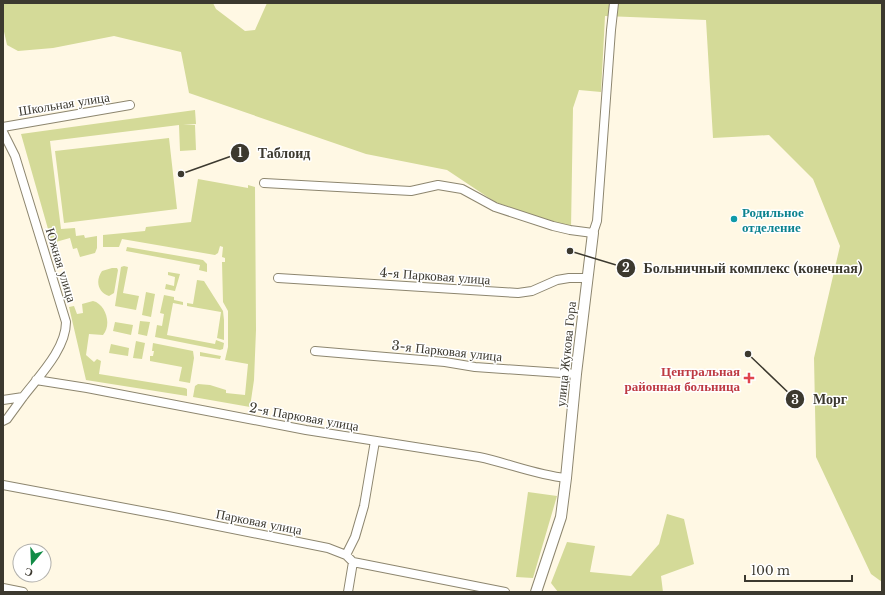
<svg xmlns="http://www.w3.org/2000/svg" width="885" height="595" viewBox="0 0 885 595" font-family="'Libre Baskerville',serif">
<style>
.green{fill:#d4da98}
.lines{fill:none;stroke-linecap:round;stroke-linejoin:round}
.minor-casing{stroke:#8d866f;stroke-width:10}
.tertiary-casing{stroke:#8d866f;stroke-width:12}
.minor{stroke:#fff;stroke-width:8}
.tertiary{stroke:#fff;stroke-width:10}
.culture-dot{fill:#0f9aa8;stroke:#fff;stroke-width:1.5}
.health-dot{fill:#e0444e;stroke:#fff;stroke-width:1.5}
.labels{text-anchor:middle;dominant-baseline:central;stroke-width:3;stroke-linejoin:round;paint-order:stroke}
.street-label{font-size:13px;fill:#3c392f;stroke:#fff}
.culture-label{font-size:13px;font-weight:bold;fill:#0d838f;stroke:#fff;text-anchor:start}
.health-label{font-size:13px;font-weight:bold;fill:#be3a42;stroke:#fff;text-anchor:end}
.leader{fill:none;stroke:#3c392f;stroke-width:1.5}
.callout-dot{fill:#3c392f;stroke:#fff;stroke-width:1.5}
.mark-label{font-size:12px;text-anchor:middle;font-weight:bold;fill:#fff}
.callout-label{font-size:14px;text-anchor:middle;font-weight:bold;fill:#3c392f;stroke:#fff;stroke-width:3;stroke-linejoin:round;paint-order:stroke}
</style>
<rect width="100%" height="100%" fill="#fff8e4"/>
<path class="green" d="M3 3H213L216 9 245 31 255 30 267 3H882V582L871 574 816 457 814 358 840 246 813 179 769 135 713 138 706 20 605 16 601 92 579 90 573 108 571 229 495 202 447 170 366 154 189 93 181 52 114 36 53 48 18 51 7 45 3 27Z
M195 110 196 124 183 125H195L196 150 180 151 179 125 50 141 61 229 75 228 76 236 84 235 85 238 97 236V248L95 253 80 257 77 248 73 249 70 238 52 243 21 134Z
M169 138 177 209 64 223 55 151Z
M198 179 248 188V185L255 187 256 330 254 380 250 407 193 397 195 386 198 384 210 385 226 390V393L245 395 248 364 225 360 228 347V311L223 302 222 262H225V258L222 257 223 247 220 246 218 253 215 255 122 239 119 247H103V235L145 231 146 227 191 222Z
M127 247 203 260 207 264V272L199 270 200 265 126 251Z
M124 266 128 267 123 293 139 296 136 310 115 306 121 267Z
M112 268H117L118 270 114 293 109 296C98 292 95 281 102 271Z
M168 272 180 274 175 291 165 289 166 284 174 286 175 277 168 275Z
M197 280 204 281 223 311 224 320V340L217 338 221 312 187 306V303L193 304Z
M146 292 155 294 151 317 142 315Z
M164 295 174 297V300L183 302V305L173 303 167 335 215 344 216 340 224 343 223 349 220 350 155 337 157 325 162 326 164 314 160 313Z
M93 301C106 304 112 325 103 335L89 334 86 355 94 362 97 359 101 361 99 374 185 388 187 389V396L86 380 69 307 74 306 77 314 83 313 82 304Z
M140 321 150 322 147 336 138 334Z
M115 322 133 325 131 335 113 331Z
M136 341 145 343 142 359 133 358Z
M153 343 193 351 194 358 190 383 179 381 182 367 150 361V356H153L154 351H152Z
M111 344 129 348 128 356 109 353Z
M200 352 221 356 220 359 200 356Z
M528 492 557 496 533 578 516 577Z
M667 514 684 519 694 564 661 576 663 592H558L551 583 567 542 595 546 590 572 631 576 659 544Z"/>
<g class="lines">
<defs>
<path id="minor" d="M3 127 130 105
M3 132 15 156 66 322C66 349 39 376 23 397
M264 183 411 191 438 185 462 189 495 207 553 226 570 230 593 233 597 221 611 30 614 3
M278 278 518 293 532 291 557 280 569 278H587
M315 351 445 362 475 367 576 374
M36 380 87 388 306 430 479 457C508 463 536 475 566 478
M3 400 23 397 7 419 3 421
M3 485 168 516 328 548 346 555 353 562 505 592
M346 555 355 537 364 506 375 441
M3 588 23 592
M348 592 353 562"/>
<path id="tertiary" d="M536 592 561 517 566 478 576 374 593 233"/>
</defs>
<use href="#minor" class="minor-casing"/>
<use href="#tertiary" class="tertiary-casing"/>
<use href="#minor" class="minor"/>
<use href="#tertiary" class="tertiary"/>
</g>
<circle class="culture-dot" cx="734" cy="219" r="4"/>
<path class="health-dot" d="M747 372h4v4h4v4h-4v4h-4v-4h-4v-4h4z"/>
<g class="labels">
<g class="street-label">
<text transform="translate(64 104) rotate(-9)">Школьная улица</text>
<text transform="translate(61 265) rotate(73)">Южная улица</text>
<text transform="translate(435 276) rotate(4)">4-я Парковая улица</text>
<text transform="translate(447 351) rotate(6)">3-я Парковая улица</text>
<text transform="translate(566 354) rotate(-84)">улица Жукова Гора</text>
<text transform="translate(304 417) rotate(10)">2-я Парковая улица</text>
<text transform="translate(259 522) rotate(11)">Парковая улица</text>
</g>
<g class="culture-label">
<text x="742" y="212">Родильное<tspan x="742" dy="15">отделение</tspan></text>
</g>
<g class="health-label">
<text x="740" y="371">Центральная<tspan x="740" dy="15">районная больница</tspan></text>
</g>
</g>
<path class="leader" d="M181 174L240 153M570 251L626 268M748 354L795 399"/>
<g class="callout-dot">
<circle cx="181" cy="174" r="4"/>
<circle cx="570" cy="251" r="4"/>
<circle cx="748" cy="354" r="4"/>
<circle cx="240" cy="153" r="10"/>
<circle cx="626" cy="268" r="10"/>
<circle cx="795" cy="399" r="10"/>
</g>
<g class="mark-label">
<text x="240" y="157">1</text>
<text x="626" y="272">2</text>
<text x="795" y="404">3</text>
</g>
<g class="callout-label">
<text x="284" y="158">Таблоид</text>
<text x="753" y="273">Больничный комплекс (конечная)</text>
<text x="830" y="404">Морг</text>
</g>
<rect width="885" height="595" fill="none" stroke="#3c392f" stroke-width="8"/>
<g transform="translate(32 563) rotate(199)"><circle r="19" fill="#ffffff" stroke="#b1b0ac"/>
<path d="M0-3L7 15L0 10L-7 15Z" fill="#128b46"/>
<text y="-6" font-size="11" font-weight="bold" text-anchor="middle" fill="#3c392f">С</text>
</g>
<path d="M745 575v6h107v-6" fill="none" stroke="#3c392f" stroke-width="2"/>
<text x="751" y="575" font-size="12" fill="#3c392f" stroke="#ffffff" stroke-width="3" paint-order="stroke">100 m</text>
</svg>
